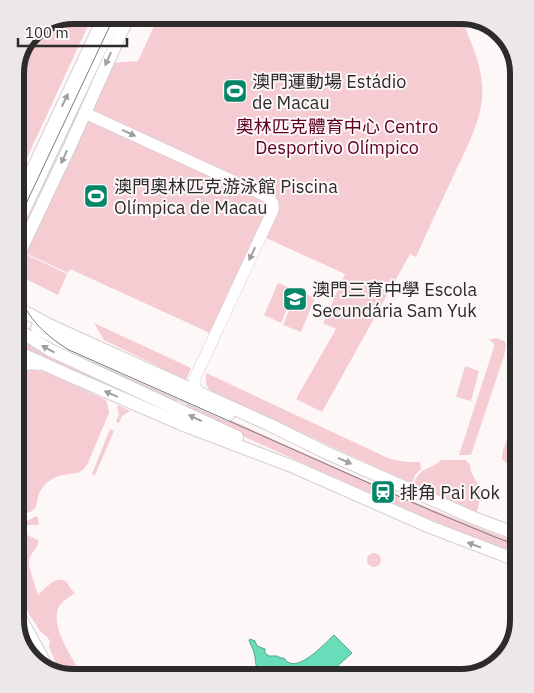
<svg xmlns="http://www.w3.org/2000/svg" width="534" height="693" viewBox="0 0 534 693" font-family="'IBM Plex Sans','Noto Sans SC',sans-serif">
<style>
.green{fill:#f5ccd2}
.water{fill:#67deb9;stroke:#56a88e}
.lines{fill:none;stroke-linecap:round;stroke-linejoin:round}
.secondary-casing{stroke:#d4cecf;stroke-width:12}
.primary-casing{stroke:#d4cecf;stroke-width:14}
.secondary{stroke:#fff;stroke-width:11}
.primary{stroke:#fff;stroke-width:12}
.tram{stroke:#7c7979;stroke-width:1}
.oneway{fill:#a0a0a0}
.labels{text-anchor:middle;dominant-baseline:central;stroke-width:4;stroke-linejoin:round;paint-order:stroke}
.poi-label{font-size:18px;fill:#2d2b2b;stroke:#fdf7f8;text-anchor:start}
.park-label{font-size:18px;fill:#5b0124;stroke:#fdf7f8}
.rim{fill:none;stroke:#2d2b2b;stroke-width:6}
</style>
<rect width="100%" height="100%" fill="#fdf7f8"/>
<path class="green" d="M72 15H93L15 184V68L34 29Z
M159 15H459C469 37 480 59 482 84 485 117 466 148 453 177 440 204 428 230 416 257L410 254 322 412 296 399 336 329 323 323 345 274 257 234 210 333 70 269 68 273 23 252 111 63 138 61Z
M23 253 67 274 58 295 18 275C14 268 20 260 23 253Z
M278 283 295 290 281 323 264 315Z
M297 291 315 298 301 332 283 325Z
M94 323 191 368 186 380 104 340Z
M21 326 180 398 173 405 161 409 15 344V336L19 332Z
M496 338 504 341 506 344 504 356 471 455H459L494 347C494 343 492 341 488 340Z
M465 366 479 371 471 401 456 397Z
M29 369 41 371 50 374 106 400 108 406 109 413 87 465C79 476 75 472 63 475 55 476 48 481 43 487 37 494 38 501 35 509L30 512 15 516V372Z
M206 373 388 458C399 462 409 462 420 462L421 469 415 475 412 483 217 395C207 390 205 385 206 373Z
M188 401 404 498 477 527 519 543V554L489 543 424 517 184 410Z
M118 405 130 411 122 416 119 423 116 422 119 414 117 407Z
M517 408 519 410V424L512 431 510 427 515 416Z
M110 429 114 431 95 475 92 474Z
M519 430V449L506 463 502 459 503 450 508 437 507 434 509 433 512 436Z
M441 460H466L470 465 471 472 482 491 476 516 412 486C422 464 427 473 441 460Z
M36 516 38 518 39 525H29L15 529V524L27 521Z
M19 533 25 534 38 540C39 549 29 553 29 562 29 569 36 588 38 595 44 590 55 575 65 581 68 583 71 590 75 593 70 597 60 602 58 609 51 627 72 657 80 672L81 678H69L62 674 58 668 49 647 50 641 47 637 40 631 29 614 15 580V536Z
M367 560a7 7 0 1 1 14 0a7 7 0 1 1-14 0Z"/>
<path class="water" d="M334 635 352 653 324 678H258C256 669 256 660 254 652 253 648 250 644 249 640L250 639 255 641 257 646 265 649V653L269 656H277L281 658H284C295 677 325 643 334 635Z"/>
<g class="lines">
<defs>
<path id="secondary" d="M85 113 270 198 273 204V210L194 380 195 388 201 394"/>
<path id="primary" d="M15 207 105 15
M15 229 116 15
M15 262 71 144 129 15
M15 305 25 312 51 326 270 425 327 453 474 518 519 535
M15 328 50 350 237 437
M37 328 61 341 228 415
M15 351 66 374 186 426 294 467 430 527 519 561
M15 365 31 363 38 364
M15 608 46 665"/>
</defs>
<use href="#secondary" class="secondary-casing"/>
<use href="#primary" class="primary-casing"/>
<use href="#secondary" class="secondary"/>
<use href="#primary" class="primary"/>
<path class="tram" d="M15 227 115 15
M15 284C23 314 44 335 69 350L432 511 495 537 519 546"/>
</g>
<defs><path id="oneway-solid" d="M-6-.8H1V-3.2L6.5 0L1 3.2V.8H-6Z" transform="scale(1.25)"/></defs>
<g class="oneway">
<use href="#oneway-solid" transform="translate(108 59) rotate(114)"/>
<use href="#oneway-solid" transform="translate(65 100) rotate(-65)"/>
<use href="#oneway-solid" transform="translate(129 133) rotate(25)"/>
<use href="#oneway-solid" transform="translate(64 157) rotate(115)"/>
<use href="#oneway-solid" transform="translate(252 254) rotate(115)"/>
<use href="#oneway-solid" transform="translate(48 349) rotate(-151)"/>
<use href="#oneway-solid" transform="translate(111 394) rotate(-157)"/>
<use href="#oneway-solid" transform="translate(195 418) rotate(-155)"/>
<use href="#oneway-solid" transform="translate(345 461) rotate(24)"/>
<use href="#oneway-solid" transform="translate(474 545) rotate(-159)"/>
</g>
<defs>
<symbol id="stadium-square" viewBox="-11 -11 22 22"><rect x="-9" y="-9" width="18" height="18" rx="4" fill="#068669" stroke="#fdf7f8"/><path d="M0-5a6.5 5 0 1 0 0 10a6.5 5 0 1 0 0-10ZM-3.5-1.8h7v3.6h-7Z" fill="#fff"/></symbol>
<symbol id="school-square" viewBox="-11 -11 22 22"><rect x="-9" y="-9" width="18" height="18" rx="4" fill="#068669" stroke="#fdf7f8"/><path d="M0-5L7-2L0 1L-7-2ZM-4 1L0 2.5L4 1V4Q0 6-4 4Z" fill="#fff"/></symbol>
<symbol id="station-square" viewBox="-11 -11 22 22"><rect x="-9" y="-9" width="18" height="18" rx="4" fill="#068669" stroke="#fdf7f8"/><path d="M-3-6H3Q5-6 5-4V2Q5 4 3 4L4.5 6H3L1.5 4h-3L-3 6H-4.5L-3 4Q-5 4-5 2V-4Q-5-6-3-6ZM-3.5-4v3h7v-3ZM-3.5 1v1.5H-2V1ZM2 1v1.5H3.5V1Z" fill="#fff"/></symbol>
</defs>
<g fill-rule="evenodd">
<use href="#stadium-square" x="221" y="77" width="28" height="28"/>
<use href="#stadium-square" x="82" y="182" width="28" height="28"/>
<use href="#school-square" x="281" y="285" width="28" height="28"/>
<use href="#station-square" x="369" y="478" width="28" height="28"/>
</g>
<g class="labels">
<g class="poi-label">
<text x="252" y="81">澳門運動場 Estádio<tspan x="252" dy="21">de Macau</tspan></text>
<text x="114" y="186">澳門奧林匹克游泳館 Piscina<tspan x="114" dy="21">Olímpica de Macau</tspan></text>
<text x="312" y="289">澳門三育中學 Escola<tspan x="312" dy="21">Secundária Sam Yuk</tspan></text>
<text x="400" y="492">排角 Pai Kok</text>
</g>
<g class="park-label">
<text x="337" y="126">奧林匹克體育中心 Centro<tspan x="337" dy="21">Desportivo Olímpico</tspan></text>
</g>
</g>
<path d="M0 0H534V693H0ZM73 24H461A49 49 0 0 1 510 73V620A49 49 0 0 1 461 669H73A49 49 0 0 1 24 620V73A49 49 0 0 1 73 24Z" fill="#ece7e8" fill-rule="evenodd"/>
<path class="rim" d="M73 24H461A49 49 0 0 1 510 73V620A49 49 0 0 1 461 669H73A49 49 0 0 1 24 620V73A49 49 0 0 1 73 24Z"/>
<path d="M18 38v8h109v-8" fill="none" stroke="#2d2b2b" stroke-width="2.5"/>
<text x="25" y="38" font-size="15" fill="#2d2b2b" stroke="#fdf7f8" stroke-width="4" paint-order="stroke">100 m</text>
</svg>
